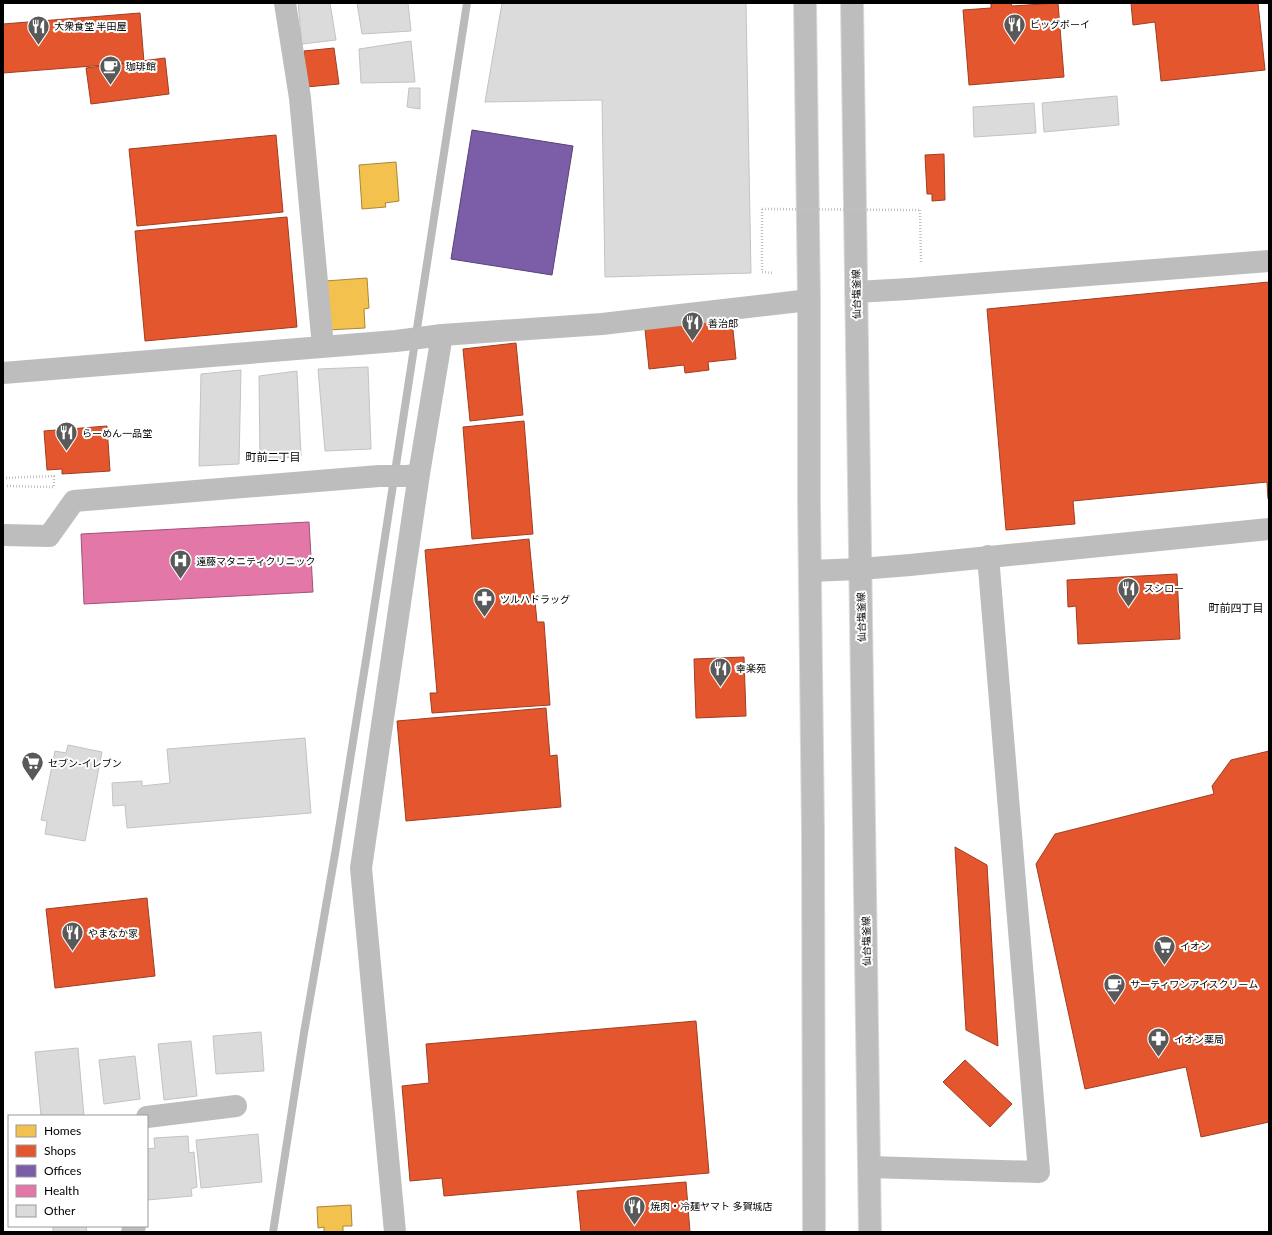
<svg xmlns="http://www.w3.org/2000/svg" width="1272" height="1235" viewBox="0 0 1272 1235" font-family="Lato,'Noto Sans JP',sans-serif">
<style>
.homes{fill:#f2c14e;stroke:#a98737}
.shops{fill:#e4572e;stroke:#a03d20}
.offices{fill:#7b5ea7;stroke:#564275}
.health{fill:#e377a8;stroke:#9f5376}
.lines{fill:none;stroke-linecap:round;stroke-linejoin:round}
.stream{stroke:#bababa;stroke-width:8}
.building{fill:#dbdbdb;stroke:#c3c3c3}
.major-casing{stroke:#dbdbdb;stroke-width:24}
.path{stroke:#c2c2c2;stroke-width:2.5;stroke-dasharray:1 2;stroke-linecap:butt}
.minor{stroke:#bdbdbd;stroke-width:22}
.major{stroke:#bdbdbd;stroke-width:22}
.path-bridge{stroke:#c2c2c2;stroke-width:2.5;stroke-dasharray:1 2;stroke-linecap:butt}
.labels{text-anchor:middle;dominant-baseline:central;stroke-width:4;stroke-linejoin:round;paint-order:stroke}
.poi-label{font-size:10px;fill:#000;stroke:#fff;text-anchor:start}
.street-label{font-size:10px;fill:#000;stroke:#fff}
.neighbourhood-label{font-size:11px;fill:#000;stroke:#fff}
</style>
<rect width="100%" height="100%" fill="#fff"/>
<path class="homes" d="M396 162 399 201 385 203 386 207 362 209 359 165Z
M367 278 369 308 364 309 365 328 328 330 325 281Z
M351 1205 352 1226H343V1232H324V1227L318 1228 317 1207Z"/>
<path class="shops" d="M991 3H1011L1012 6 1058 3 1064 77 969 85 963 10 991 8Z
M1131 3H1258L1265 70 1161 81 1155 22 1133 25Z
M140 13 144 62 3 73V24Z
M334 48 339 84 306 87 304 51Z
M165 58 169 94 91 104 86 68Z
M276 135 283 212 137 226 129 149Z
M944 154 945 200 932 201V194H927L925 155Z
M287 217 297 327 145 341 135 231Z
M1269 282V499H1268L1267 482 1073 501 1075 524 1006 530 987 309Z
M732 320 736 359 708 362 709 370 685 373 684 365 649 369 645 329Z
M516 343 523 415 470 421 463 349Z
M524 421 533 534 472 539 463 427Z
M107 426 110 471 62 474V469L47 470 44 431Z
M529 539 537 622H544L550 705 432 713 430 693H437L425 550Z
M1177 574 1180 639 1078 644 1076 606 1068 607 1067 580Z
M744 657 746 716 696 718 694 659Z
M546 708 550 756 557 755 561 807 406 821 397 721Z
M1269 751V1122L1201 1137 1186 1067 1085 1089 1036 864 1055 834 1214 794 1212 786 1231 760Z
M955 847 987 865 998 1046 966 1030Z
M147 898 155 976 55 988 46 909Z
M696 1021 709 1173 444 1196 442 1178 410 1181 402 1086 429 1083 426 1044Z
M965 1060 1012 1104 990 1127 943 1082Z
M686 1182 690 1232H581L577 1191Z"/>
<path class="offices" d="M472 130 573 146 552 275 451 259Z"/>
<path class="health" d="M309 522 313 592 84 604 81 534Z"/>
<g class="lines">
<path class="stream" d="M273 1232 304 1033 336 848 369 641 467 3"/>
</g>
<path class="building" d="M298 3H330L336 40 302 44Z
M357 3H408L411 31 362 34Z
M502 3H746L751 273 605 277 602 100 485 102Z
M411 41 415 82 361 83 359 49Z
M409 88H420V109L407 107Z
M1117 96 1119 125 1044 132 1042 103Z
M1034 103 1036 133 974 137 973 107Z
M368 367 371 449 325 451 318 369Z
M241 370 239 464 199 466 201 374Z
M297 371 301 456 260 461 259 376Z
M305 738 311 813 127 828 125 805 113 806 112 783 142 781V786L170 783 167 749Z
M68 745 102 752 85 841 45 834 47 821 41 820 55 751 66 753Z
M261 1032 264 1071 216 1074 213 1036Z
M191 1041 197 1096 164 1100 158 1044Z
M78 1048 84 1116H41L35 1052Z
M135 1056 140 1099 104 1104 99 1060Z
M258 1134 262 1182 201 1188 196 1140Z
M188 1136 189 1153 194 1152 197 1187 191 1189 192 1196 147 1200V1149L155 1148 154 1138Z
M53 1226H86L87 1232H53Z"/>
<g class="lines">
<defs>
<path id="major" d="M805 3 809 300V501L813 832 814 1232
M852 3 870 1232"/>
</defs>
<use href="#major" class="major-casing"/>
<path class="path" d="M762 209V272L773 273
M920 210 921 262
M3 478 54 476V487L6 486"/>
<path class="minor" d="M285 3 300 98 323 347
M856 292 909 289 1269 261
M3 373 396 341 442 335 602 324 809 300
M3 535 49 536 74 501 379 476H406L419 474
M810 571 860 569 910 565 1269 529
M147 1117 236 1106
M869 1167 1039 1172 988 556
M132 1232 135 1226
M395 1232 361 868 419 474 442 335"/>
<use href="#major" class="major"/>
<path class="path-bridge" d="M762 209 920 210"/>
</g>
<defs>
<symbol id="restaurant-pin" viewBox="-11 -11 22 30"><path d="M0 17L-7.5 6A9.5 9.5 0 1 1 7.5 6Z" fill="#595959" stroke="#fff"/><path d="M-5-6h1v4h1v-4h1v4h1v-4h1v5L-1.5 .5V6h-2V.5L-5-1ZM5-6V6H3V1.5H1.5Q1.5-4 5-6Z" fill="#fff"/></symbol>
<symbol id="cafe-pin" viewBox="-11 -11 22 30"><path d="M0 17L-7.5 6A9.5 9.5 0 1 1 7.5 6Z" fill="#595959" stroke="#fff"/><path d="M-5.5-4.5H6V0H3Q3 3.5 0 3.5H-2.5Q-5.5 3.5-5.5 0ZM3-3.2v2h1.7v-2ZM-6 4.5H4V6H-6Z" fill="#fff"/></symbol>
<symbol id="hospital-pin" viewBox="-11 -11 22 30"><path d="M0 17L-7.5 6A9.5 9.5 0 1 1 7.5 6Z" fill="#595959" stroke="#fff"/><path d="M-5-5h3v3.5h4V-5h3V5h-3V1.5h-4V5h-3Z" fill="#fff"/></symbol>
<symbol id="pharmacy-pin" viewBox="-11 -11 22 30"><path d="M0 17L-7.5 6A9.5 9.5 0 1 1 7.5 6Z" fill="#595959" stroke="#fff"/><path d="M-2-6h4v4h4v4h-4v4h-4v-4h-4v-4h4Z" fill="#fff"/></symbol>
<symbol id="supermarket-pin" viewBox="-11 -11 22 30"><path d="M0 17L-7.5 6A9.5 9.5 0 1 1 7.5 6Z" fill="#595959" stroke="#fff"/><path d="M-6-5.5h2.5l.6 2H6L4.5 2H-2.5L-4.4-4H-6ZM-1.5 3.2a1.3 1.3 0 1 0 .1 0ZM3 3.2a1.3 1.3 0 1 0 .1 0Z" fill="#fff"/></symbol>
</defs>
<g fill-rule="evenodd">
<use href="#restaurant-pin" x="1002" y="12" width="25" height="34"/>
<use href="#restaurant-pin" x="26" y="14" width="25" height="34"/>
<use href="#cafe-pin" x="98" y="54" width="25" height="34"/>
<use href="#restaurant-pin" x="680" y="310" width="25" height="34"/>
<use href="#restaurant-pin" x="54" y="420" width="25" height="34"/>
<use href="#hospital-pin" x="168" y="548" width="25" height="34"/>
<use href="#restaurant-pin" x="1116" y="576" width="25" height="34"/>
<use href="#pharmacy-pin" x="472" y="586" width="25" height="34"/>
<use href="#restaurant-pin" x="708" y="656" width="25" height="34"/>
<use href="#supermarket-pin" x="20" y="750" width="25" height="34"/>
<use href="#restaurant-pin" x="60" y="920" width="25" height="34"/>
<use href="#supermarket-pin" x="1152" y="934" width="25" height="34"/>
<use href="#cafe-pin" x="1102" y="972" width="25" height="34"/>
<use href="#pharmacy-pin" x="1146" y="1026" width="25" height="34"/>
<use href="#restaurant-pin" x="622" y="1194" width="25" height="34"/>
</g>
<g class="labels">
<g class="poi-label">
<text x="1030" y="24">ビッグボーイ</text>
<text x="54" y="26">大衆食堂 半田屋</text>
<text x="126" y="66">珈琲館</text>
<text x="708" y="323">善治郎</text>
<text x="82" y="433">らーめん一品堂</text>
<text x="196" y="561">遠藤マタニティクリニック</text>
<text x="1144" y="588">スシロー</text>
<text x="500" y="599">ツルハドラッグ</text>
<text x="736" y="668">幸楽苑</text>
<text x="48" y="763">セブン-イレブン</text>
<text x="88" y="933">やまなか家</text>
<text x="1180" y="946">イオン</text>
<text x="1130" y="984">サーティワンアイスクリーム</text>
<text x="1174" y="1039">イオン薬局</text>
<text x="650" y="1206">焼肉・冷麺ヤマト 多賀城店</text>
</g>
<g class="street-label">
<text transform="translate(856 294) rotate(-91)">仙台塩釜線</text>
<text transform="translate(861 617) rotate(-91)">仙台塩釜線</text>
<text transform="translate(866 941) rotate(-91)">仙台塩釜線</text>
</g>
<g class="neighbourhood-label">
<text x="273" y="456">町前二丁目</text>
<text x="1236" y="607">町前四丁目</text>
</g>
</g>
<rect width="1272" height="1235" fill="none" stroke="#000000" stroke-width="8"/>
<rect x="8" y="1115" width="140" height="112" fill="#ffffff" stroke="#999999"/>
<rect x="16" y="1125" width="20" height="12" fill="#f2c14e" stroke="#999999"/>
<text x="44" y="1135" font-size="12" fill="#000000">Homes</text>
<rect x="16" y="1145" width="20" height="12" fill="#e4572e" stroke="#999999"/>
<text x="44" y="1155" font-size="12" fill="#000000">Shops</text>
<rect x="16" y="1165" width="20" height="12" fill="#7b5ea7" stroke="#999999"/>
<text x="44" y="1175" font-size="12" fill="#000000">Offices</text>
<rect x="16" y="1185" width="20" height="12" fill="#e377a8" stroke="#999999"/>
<text x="44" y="1195" font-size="12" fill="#000000">Health</text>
<rect x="16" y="1205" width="20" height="12" fill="#dbdbdb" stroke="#999999"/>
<text x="44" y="1215" font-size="12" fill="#000000">Other</text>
</svg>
